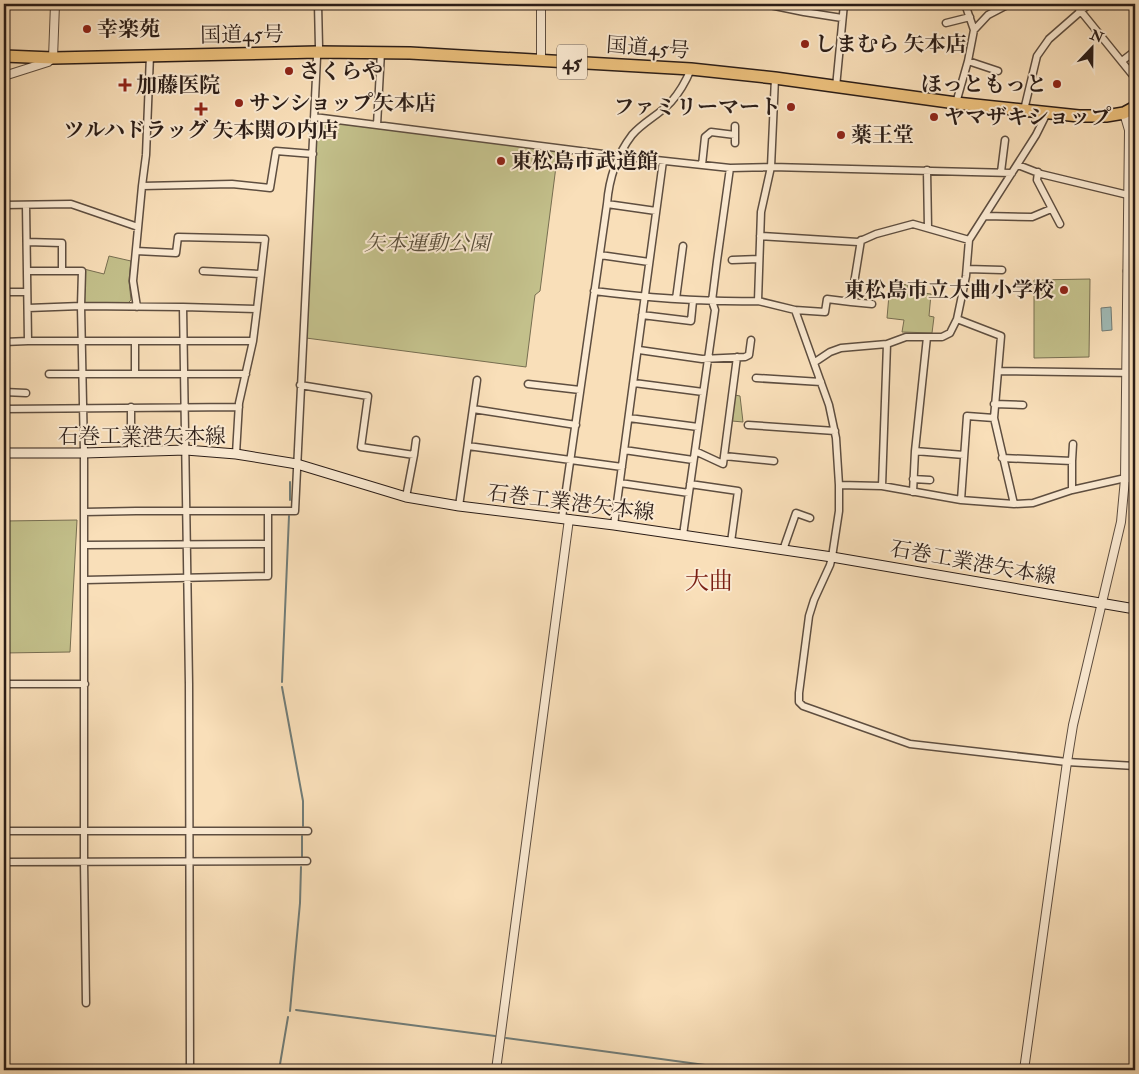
<svg xmlns="http://www.w3.org/2000/svg" width="1139" height="1074" viewBox="0 0 1139 1074" font-family="'IM FELL Double Pica','Noto Serif JP',serif">
<style>
.green{fill:#c3c08b;stroke:#776e51}
.water{fill:#a0bbb7;stroke:#717c77}
.lines{fill:none;stroke-linecap:round;stroke-linejoin:round}
.stream{stroke:#717c77;stroke-width:2}
.minor-casing{stroke:#5e4e40;stroke-width:9}
.tertiary-casing{stroke:#5e4e40;stroke-width:10}
.secondary-casing{stroke:#2b1d17;stroke-width:11}
.trunk-casing{stroke:#2b1d17;stroke-width:14}
.minor{stroke:#fbead2;stroke-width:6}
.tertiary{stroke:#fbead2;stroke-width:8}
.secondary{stroke:#fbead2;stroke-width:9}
.trunk{stroke:#ecc07c;stroke-width:11}
.poi-dot{fill:#8f2418;stroke:#fbead2;stroke-width:2}
.labels{text-anchor:middle;dominant-baseline:central;stroke-width:4;stroke-linejoin:round;paint-order:stroke}
.shield{fill:#fbead2;stroke:#695a4f;stroke-width:1}
.shield-label{font-size:20px;font-weight:bold;fill:#2b1d17}
.poi-label{font-size:21px;font-weight:bold;fill:#2b1d17;stroke:#fbead2;text-anchor:start}
.street-label{font-size:21px;fill:#2b1d17;stroke:#fbead2}
.park-label{font-size:21px;font-style:italic;fill:#594e3a;stroke:#fbead2}
.quarter-label{font-size:24px;fill:#7a1f14;stroke:#fbead2}
</style>
<rect width="100%" height="100%" fill="#f9dfb9"/>
<filter id="stains"><feTurbulence type="fractalNoise" baseFrequency=".004" numOctaves="4"/><feColorMatrix values="0 0 0 0 .2 0 0 0 0 .09 0 0 0 0 .02 0 0 0 .5 -.17"/></filter>
<radialGradient id="worn" r=".72"><stop offset=".6" stop-color="#630" stop-opacity="0"/><stop offset="1" stop-color="#630" stop-opacity=".3"/></radialGradient>
<path class="green" d="M317 121 558 151 540 291 535 295 526 367 306 338Z
M109 256 131 261 129 281 131 300 128 303 87 304 84 302V269L104 274Z
M1090 279 1089 357 1034 358V280Z
M890 283 908 285V291L931 294 929 316 934 317 932 333 902 332 904 320 887 318Z
M735 395 740 396 743 422 732 421Z
M77 520 70 652 4 653V521Z"/>
<path class="water" d="M1111 307 1112 330 1102 331 1101 308Z"/>
<g class="lines">
<path class="stream" d="M290 500V482
M282 682 289 516
M282 687 303 801V826
M302 857V836
M296 1010 495 1036
M290 1011 300 903 301 867
M506 1038 742 1070
M279 1070 288 1017"/>
<defs>
<path id="minor" d="M765 4 804 12 842 18
M1075 4 1135 78
M946 23 970 17
M974 30 988 15 1009 4
M968 61 998 71
M1122 61 1135 51
M775 78 771 167 761 212 758 301 795 310 829 405 836 438 839 485V511L832 557 830 565 814 600 809 616 799 693V702L803 706 910 744 1067 762 1135 766
M836 87 844 4
M956 103 968 61 974 30 965 4
M1024 110 1037 56 1049 39 1089 4
M314 117 619 156 730 168 771 167 1012 173
M377 125 381 52
M735 143V126
M702 165 705 137 711 132 735 135
M1018 165 1041 174 1128 195
M927 170 928 228
M1001 172 1005 140
M1038 172 1037 180 1060 224
M142 186 232 184 270 188 276 151 313 154
M607 204 656 211
M4 205 71 204 138 227
M26 205 28 341H253L239 403 236 454
M985 216 1032 217 1051 209
M1128 219H1135
M760 236 858 242 876 234 913 224 969 240
M27 242 62 243V271
M136 251 176 253 178 237 265 239 257 309
M600 255 649 262
M732 260 759 259
M967 269 1002 270
M28 271H82L81 306 28 308
M203 271 261 274
M1127 271H1135
M594 291C649 298 703 302 758 301
M4 292H27
M676 299 683 246
M851 302 872 304
M137 307 133 281 142 186 146 155 150 55
M183 307 257 309 253 341
M795 310 825 312 827 299 851 302 861 240
M642 315 691 321 693 301
M957 319 1001 336 994 418 1014 504
M135 341V374
M4 342 28 341
M639 350 702 359 745 357 749 355 751 340
M815 362 830 352 841 348 887 344 906 337H942L950 333 957 319 966 276 969 240 1036 135 1047 113
M999 371 1135 373
M49 374H246
M756 378 821 382
M634 383 703 392
M528 384 580 390
M300 385 368 396 361 447 414 455 406 497
M4 392 26 393
M994 404 1023 405
M4 409 239 407
M473 409 576 425
M629 418 698 427
M748 425 835 431
M468 446 622 467
M624 450 693 460
M695 451 723 464 737 357
M915 451 964 455
M131 452V407
M414 455 416 440
M724 456 774 461
M1002 458 1072 461V490
M1072 461 1073 444
M913 479 930 480
M620 483 689 493
M690 484 738 491 731 542
M839 485 882 486 961 500 1014 504 1033 503 1072 490 1121 479H1135
M882 486 887 344
M913 492 915 451 927 337
M961 500 967 416 994 418
M459 506 477 380
M84 512 136 511H295L317 57 319 47 318 4
M562 518 607 204C609 179 616 156 632 135 643 122 659 115 671 102 679 93 686 81 691 69
M614 525 663 161
M683 535 715 310 712 301 717 261 730 168
M85 545 268 544
M783 550 796 513 810 518
M85 580 268 576V512
M4 684H85
M4 831H308
M4 862 307 861
M86 1003 84 862V453L81 306 183 307 189 684 190 1070"/>
<path id="tertiary" d="M541 4V61
M4 76 48 62 53 58 55 4
M496 1070 569 519
M1024 1070 1067 762 1073 725 1121 522 1125 479 1129 130 1124 113"/>
<path id="secondary" d="M4 453H84L186 450 236 454 297 464 406 497 459 506 614 525 832 557 1135 609"/>
<path id="trunk" d="M4 56 53 58 317 52 410 53 691 69 775 78 956 103 1079 116H1106L1124 113 1135 107"/>
</defs>
<use href="#minor" class="minor-casing"/>
<use href="#tertiary" class="tertiary-casing"/>
<use href="#secondary" class="secondary-casing"/>
<use href="#trunk" class="trunk-casing"/>
<use href="#minor" class="minor"/>
<use href="#tertiary" class="tertiary"/>
<use href="#secondary" class="secondary"/>
<use href="#trunk" class="trunk"/>
</g>
<g class="poi-dot">
<circle cx="87" cy="29" r="5"/>
<circle cx="805" cy="44" r="5"/>
<circle cx="289" cy="71" r="5"/>
<circle cx="1057" cy="84" r="5"/>
<path d="M122.5 77.5h5v5h5v5h-5v5h-5v-5h-5v-5h5z"/>
<circle cx="239" cy="103" r="5"/>
<circle cx="791" cy="107" r="5"/>
<path d="M198.5 101.5h5v5h5v5h-5v5h-5v-5h-5v-5h5z"/>
<circle cx="934" cy="117" r="5"/>
<circle cx="841" cy="135" r="5"/>
<circle cx="501" cy="161" r="5"/>
<circle cx="1064" cy="290" r="5"/>
</g>
<g class="labels">
<rect class="shield" x="557" y="44.5" width="30" height="35" rx="4"/>
<g class="shield-label">
<text x="572" y="62">45</text>
</g>
<g class="poi-label">
<text x="97" y="29">幸楽苑</text>
<text x="815" y="44">しまむら 矢本店</text>
<text x="299" y="71">さくらや</text>
<text x="1047" y="84" text-anchor="end">ほっともっと</text>
<text x="136" y="85">加藤医院</text>
<text x="249" y="103">サンショップ矢本店</text>
<text x="781" y="107" text-anchor="end">ファミリーマート</text>
<text x="944" y="117">ヤマザキショップ</text>
<text x="201" y="130" text-anchor="middle">ツルハドラッグ 矢本関の内店</text>
<text x="851" y="135">薬王堂</text>
<text x="511" y="161">東松島市武道館</text>
<text x="1054" y="290" text-anchor="end">東松島市立大曲小学校</text>
</g>
<g class="street-label">
<text transform="translate(242 35) rotate(-1)">国道45号</text>
<text transform="translate(648 48) rotate(4)">国道45号</text>
<text x="142" y="436">石巻工業港矢本線</text>
<text transform="translate(571 503) rotate(7)">石巻工業港矢本線</text>
<text transform="translate(973 563) rotate(10)">石巻工業港矢本線</text>
</g>
<g class="park-label">
<text x="427" y="243">矢本運動公園</text>
</g>
<g class="quarter-label">
<text x="709" y="581">大曲</text>
</g>
</g>
<rect width="1139" height="1074" fill="none" stroke="#f9dfb9" stroke-width="20"/>
<rect x="5" y="5" width="1129" height="1064" fill="none" stroke="#2b1d17" stroke-width="2.5"/>
<rect x="10" y="10" width="1119" height="1054" fill="none" stroke="#2b1d17"/>
<g transform="translate(1092 48) rotate(22)" stroke="#fbead2" stroke-width="4" paint-order="stroke">
<path d="M0-4L9 19L0 12L-9 19Z" fill="#2b1d17"/>
<text y="-8" font-size="14" font-weight="bold" text-anchor="middle" fill="#2b1d17">N</text>
</g>
<rect width="100%" height="100%" filter="url(#stains)"/>
<rect width="100%" height="100%" fill="url(#worn)"/>
</svg>
